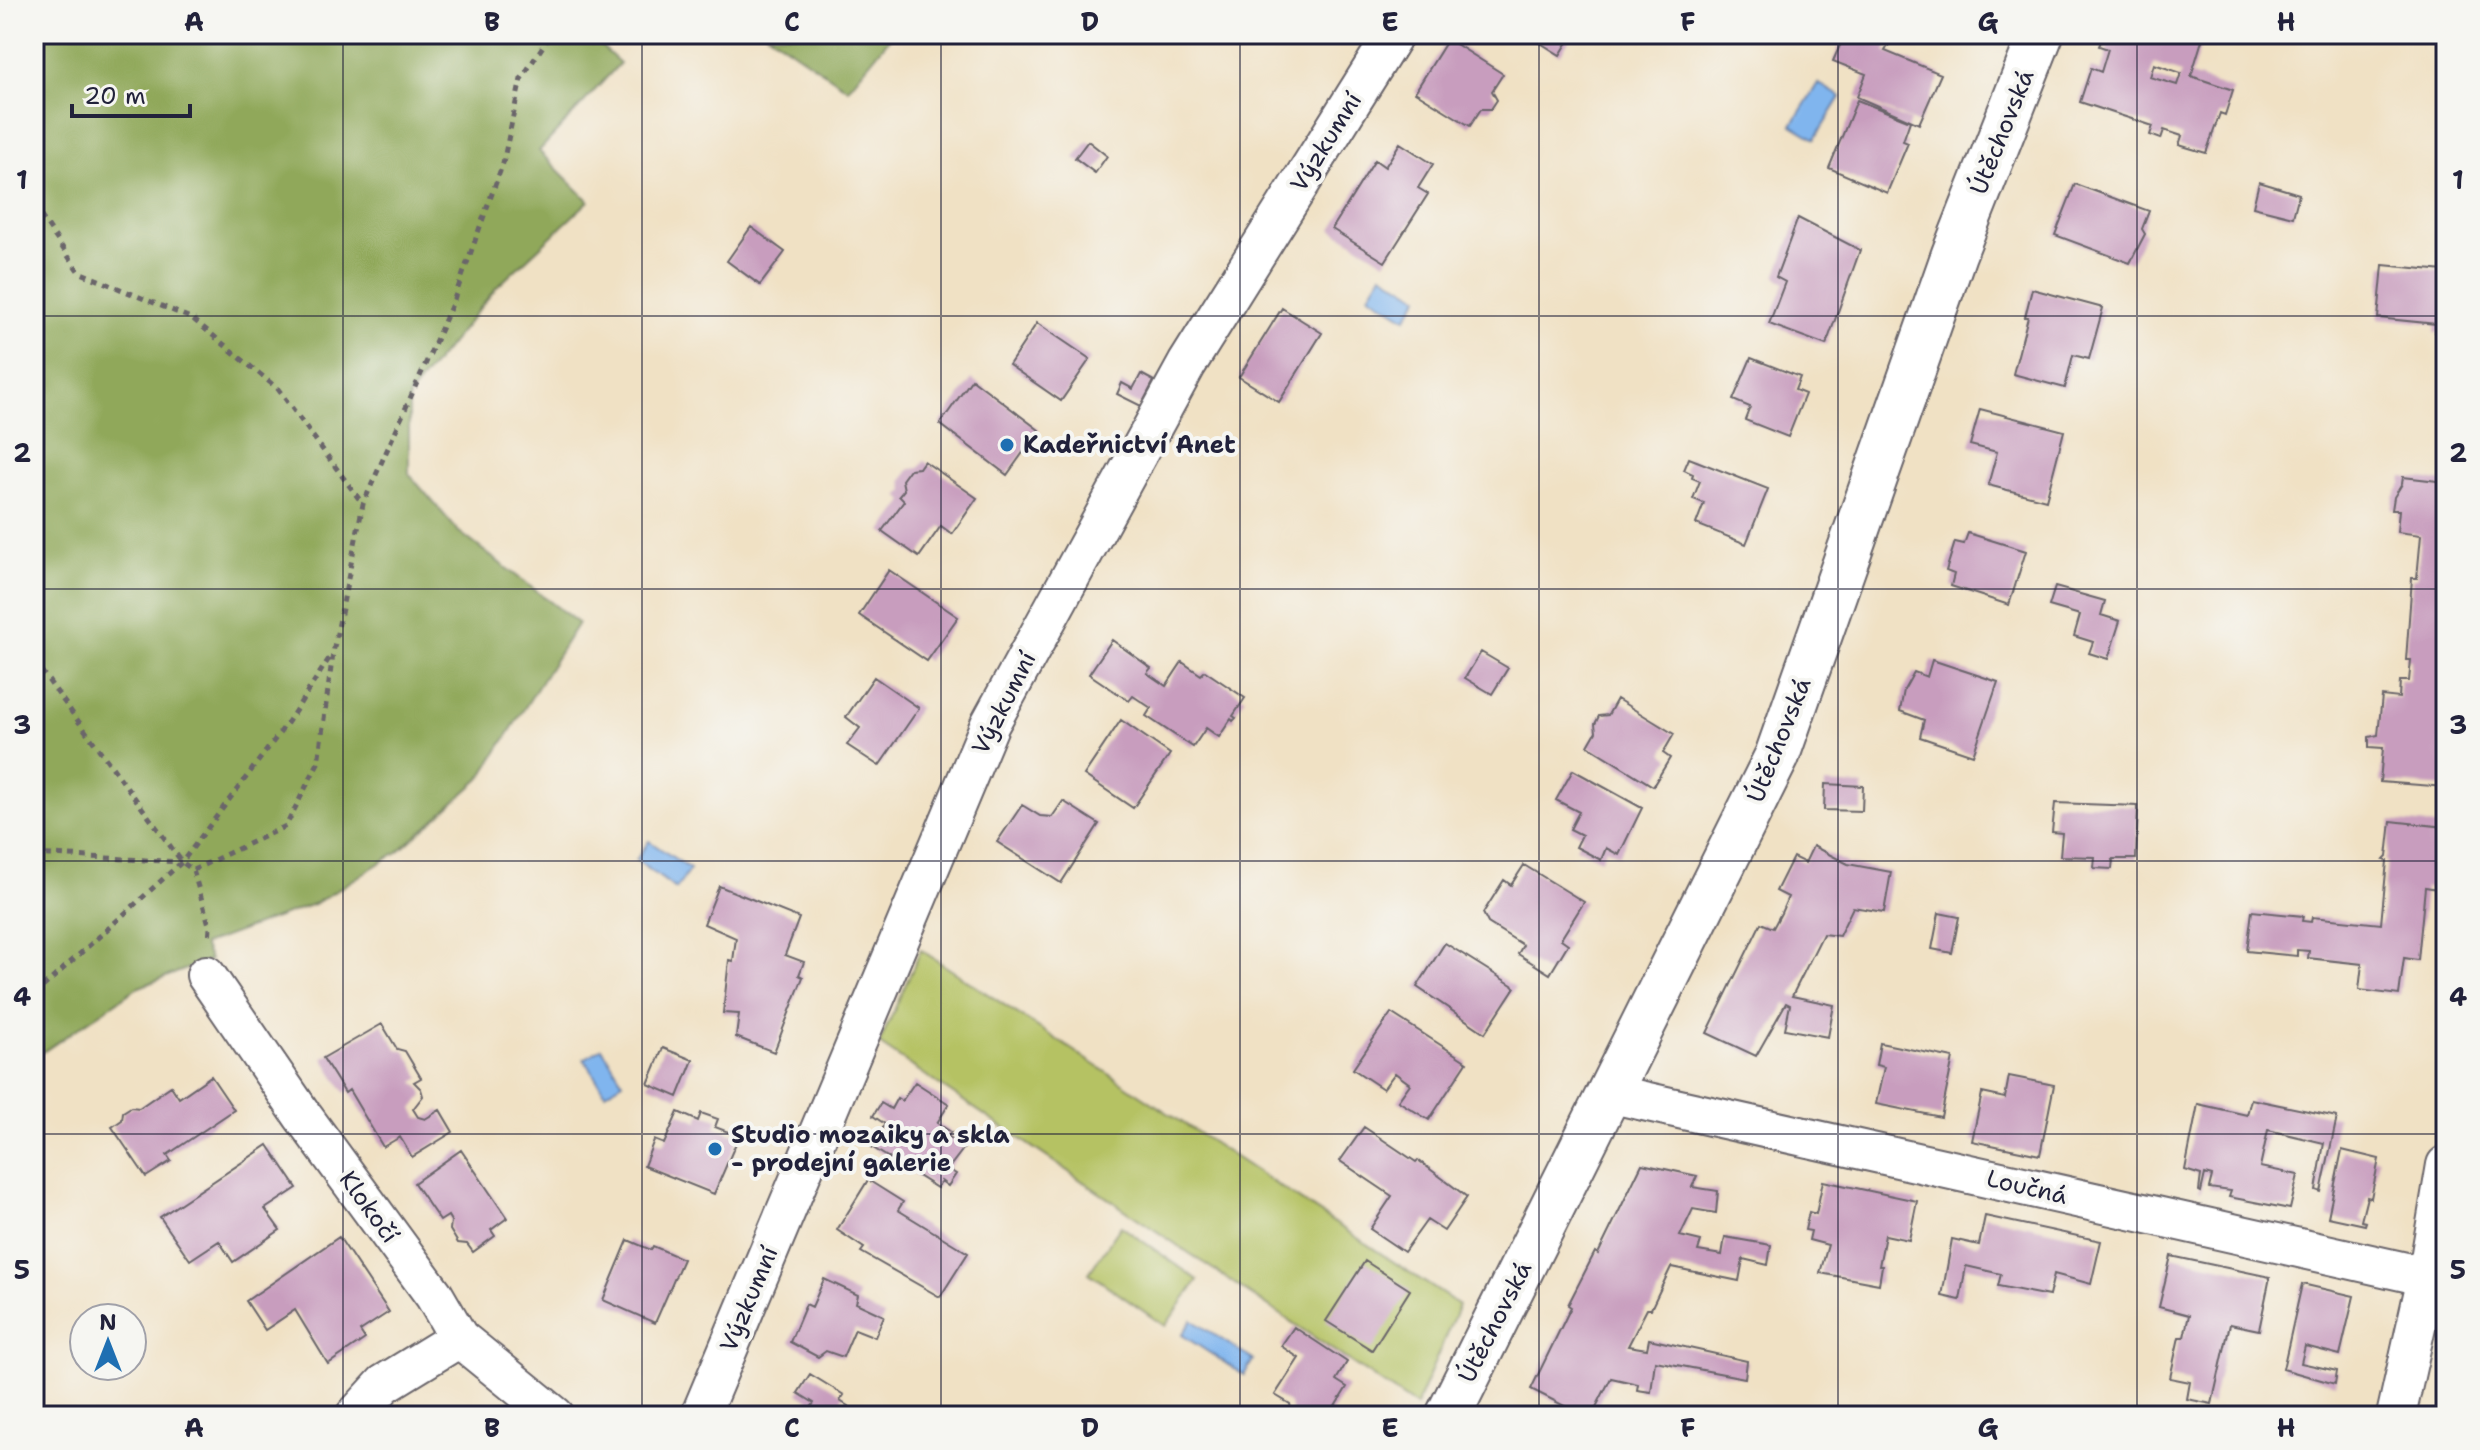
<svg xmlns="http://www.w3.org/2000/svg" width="2480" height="1450" viewBox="0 0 2480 1450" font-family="'Shantell Sans',sans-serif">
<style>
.green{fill:#b5c264;stroke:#6c7250;stroke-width:2}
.forest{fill:#90a85a;stroke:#59654a;stroke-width:2}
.water{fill:#80b5ee;stroke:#516c94;stroke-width:2}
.building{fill:#c89dbe;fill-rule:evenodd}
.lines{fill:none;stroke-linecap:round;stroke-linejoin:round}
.street-casing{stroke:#6a656b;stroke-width:42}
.secondary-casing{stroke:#6a656b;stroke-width:48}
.path{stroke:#6a656b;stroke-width:5;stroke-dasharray:6 6;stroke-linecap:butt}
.street{stroke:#fff;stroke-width:38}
.secondary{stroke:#fff;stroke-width:44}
.grid{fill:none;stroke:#22223b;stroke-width:2;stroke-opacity:0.55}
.poi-dot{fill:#1f6fb2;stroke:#f6f6f2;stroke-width:3}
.labels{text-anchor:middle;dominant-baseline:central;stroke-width:8;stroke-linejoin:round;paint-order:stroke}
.street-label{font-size:24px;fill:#22223b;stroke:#f6f6f2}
.poi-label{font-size:24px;font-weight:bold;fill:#22223b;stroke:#f6f6f2;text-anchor:start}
.neatline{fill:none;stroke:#22223b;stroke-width:3}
.grid-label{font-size:26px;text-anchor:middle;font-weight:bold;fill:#22223b}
</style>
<rect width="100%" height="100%" fill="#f6f6f2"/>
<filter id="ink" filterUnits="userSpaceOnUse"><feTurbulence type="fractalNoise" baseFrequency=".0125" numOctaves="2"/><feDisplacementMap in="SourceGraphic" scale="16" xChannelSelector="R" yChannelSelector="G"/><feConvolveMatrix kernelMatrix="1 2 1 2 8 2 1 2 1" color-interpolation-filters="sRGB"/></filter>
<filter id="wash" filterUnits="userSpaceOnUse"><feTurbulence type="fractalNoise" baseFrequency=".006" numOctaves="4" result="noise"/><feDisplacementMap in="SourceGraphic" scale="32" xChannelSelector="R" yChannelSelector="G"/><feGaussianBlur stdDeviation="1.8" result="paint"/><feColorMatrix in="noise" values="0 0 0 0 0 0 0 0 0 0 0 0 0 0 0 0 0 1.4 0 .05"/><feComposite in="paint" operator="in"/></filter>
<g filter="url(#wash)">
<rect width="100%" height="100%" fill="#f0e1c4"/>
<path class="green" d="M921 950 1459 1305 1416 1406 879 1044Z
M1121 1226 1198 1280 1165 1326 1089 1273Z"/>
<path class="forest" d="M34 34H613L601 46 620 63 539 151 589 201 496 288 409 395V474L458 531 578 623 480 779 399 851 316 903 203 945 210 960 137 988 34 1058Z
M768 34H893L848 89Z"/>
<path class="water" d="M1818 83 1841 97 1815 139 1792 125Z
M1382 274 1419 297 1406 318 1369 295Z
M649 841 690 869 676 889 636 860Z
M602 1048 623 1082 605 1093 584 1059Z
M1192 1320 1253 1360 1244 1375 1182 1335Z"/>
<g id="blocks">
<path class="building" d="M1526 34H1573L1560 55Z
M1845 34H1864L1889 44 1885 51 1941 74 1919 124 1857 97 1866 74 1833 61Z
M2104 34H2204L2191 76 2233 90 2225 115 2220 113 2206 153 2179 145 2182 136 2164 130 2161 139 2150 135 2153 126 2080 102 2091 68 2101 72 2108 49 2099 46ZM2154 64 2181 73 2177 85 2150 77Z
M1448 39 1503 74 1492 91 1497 100 1491 109H1481L1470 126 1415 92Z
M1857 100 1910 121 1903 141 1908 143 1887 193 1829 168Z
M1088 141 1107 156 1095 173 1075 158Z
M1400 143 1433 164 1418 188 1428 194 1385 262 1332 229 1375 160 1385 167Z
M2259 182 2299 194 2293 217 2253 207Z
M2075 184 2149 211 2142 229 2145 234 2130 263 2055 235Z
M1798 218 1860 250 1826 345 1769 324 1785 282 1776 277Z
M751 227 785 252 760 285 727 261Z
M2383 265 2444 271 2446 333 2435 332 2436 324 2378 318Z
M2032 289 2103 308 2089 359 2073 355 2065 388 2013 374 2028 317H2025Z
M1282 308 1322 333 1279 402 1239 377Z
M1037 323 1090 359 1061 401 1009 365Z
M1751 358 1800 377 1795 390 1805 394 1788 437 1745 420 1750 407 1733 400Z
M1141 374 1154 381 1141 406 1117 394 1122 383 1133 389Z
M972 379 1039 430 1007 475 940 424Z
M1980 409 2064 431 2046 500 1988 485 1997 452 1970 445Z
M1689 458 1768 489 1746 544 1696 524 1704 503 1693 499 1700 481 1692 478 1693 474 1684 470Z
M924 461 977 498 952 534 941 526 919 557 882 531 904 501 899 496 904 490 902 480 910 469 919 468Z
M2403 477 2446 482V787L2380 782 2383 748 2369 747V737L2378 735 2382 696 2399 698 2400 681H2409L2411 660H2406L2412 578H2417L2421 535 2397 532 2399 510H2392L2394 497 2402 484Z
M1968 533 2026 551 2009 605 1951 586 1954 574 1946 571 1955 542 1964 544Z
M889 570 958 617 927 661 859 615Z
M2055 587 2105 601 2101 615 2120 621 2108 659 2089 653 2093 642 2074 636 2080 615 2049 606Z
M1112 640 1151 668 1147 673 1166 686 1182 662 1201 675 1205 671 1245 698 1233 716 1236 718 1233 721 1231 719 1219 737 1206 728 1193 747 1146 716 1151 708 1133 696 1129 701 1089 674Z
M1481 652 1508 668 1492 694 1465 678Z
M1932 660 1998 682 1973 755 1920 737 1924 720 1900 711 1904 690 1914 672 1927 677Z
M874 677 919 708 879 766 847 745 860 728 846 717Z
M1617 699 1674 734 1663 753 1670 758 1653 786 1588 746 1596 732 1595 724 1599 716 1608 715Z
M1121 720 1170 754 1133 808 1084 775Z
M1573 770 1642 808 1619 855 1606 848 1601 860 1576 847 1582 835 1570 829 1579 812 1556 800Z
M1825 784 1863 786 1862 811 1824 810Z
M1063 801 1099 824 1061 883 997 842 1022 805 1040 816 1052 817Z
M2055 803 2138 806 2136 859H2113L2112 869 2094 868 2095 857 2060 856 2062 833 2052 832Z
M2391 821 2445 827 2438 889 2425 887 2418 960 2404 958 2399 995 2359 990 2362 964 2308 958 2309 951 2297 950V956L2247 951 2252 911 2303 916 2302 921 2311 922 2312 917 2381 924 2387 861 2384 860 2387 857Z
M1813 846 1848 864 1891 872 1884 912 1853 907 1839 936 1823 934 1792 996 1834 1005 1828 1037 1785 1029 1790 1005 1786 1003 1756 1056 1707 1033 1761 923 1773 928 1781 913 1788 897 1776 891 1793 857 1805 863Z
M1524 865 1584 902 1561 939 1568 944 1550 974 1518 954 1523 945 1488 923 1483 913 1504 880 1511 885Z
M719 886 799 918 785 955 804 962 799 975 803 977 774 1052 736 1037 739 1014 723 1013 729 960 733 961 736 938 704 924Z
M1939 913 1959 917 1952 953 1932 949Z
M1445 943 1515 987 1485 1033 1417 987Z
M1391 1013 1467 1062 1429 1120 1398 1101 1410 1084 1395 1073 1383 1089 1353 1069Z
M382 1024 397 1049 405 1051 421 1078 414 1082 421 1089 423 1096 413 1109 418 1117 425 1119 440 1110 453 1132 412 1157 400 1137 383 1147 349 1090 345 1093 323 1058Z
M1880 1043 1953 1058 1941 1117 1876 1104 1884 1067 1876 1065Z
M663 1048 693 1060 678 1097 648 1084Z
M211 1076 234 1110 167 1155 171 1161 146 1177 112 1127 122 1120 123 1112 131 1107 139 1108 171 1086 179 1098Z
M2009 1076 2054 1085 2040 1155 1972 1141 1982 1093 2005 1098Z
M915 1082 949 1104 937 1123 951 1132 948 1136 964 1148 948 1169 956 1174 948 1186 941 1181 937 1188 870 1146 885 1124 873 1116 881 1103 891 1109 897 1098 902 1101Z
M2251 1099 2337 1117 2321 1192 2316 1190 2324 1143 2268 1130 2260 1167 2298 1175 2290 1209 2229 1197 2231 1191 2209 1188 2212 1176 2205 1174 2201 1192 2199 1191 2201 1175 2185 1170 2198 1104 2247 1115Z
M678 1112 698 1121 701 1113 718 1119 715 1127 739 1136 714 1194 644 1166 654 1140 664 1144Z
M1364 1127 1416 1162 1418 1160 1467 1197 1444 1231 1427 1220 1404 1252 1370 1229 1392 1196 1340 1161Z
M268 1145 297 1188 265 1209 280 1230 233 1262 219 1241 190 1260 160 1217Z
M461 1150 507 1218 491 1230 495 1236 473 1252 467 1244 458 1243 450 1230 451 1221 448 1216 440 1221 414 1183Z
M2342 1150 2379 1159 2371 1198 2367 1197 2361 1221 2366 1222 2365 1225 2328 1217Z
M1642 1164 1697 1176 1692 1187 1718 1191 1716 1213 1693 1209 1680 1236 1701 1241 1698 1251 1722 1255 1725 1237 1771 1245 1768 1265 1743 1259 1739 1281 1671 1267 1651 1309H1647L1628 1346 1647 1349 1649 1339 1747 1361 1745 1378 1655 1361 1651 1392 1637 1390 1638 1384 1611 1378 1592 1415 1580 1414 1531 1389 1571 1307 1568 1305 1595 1252 1598 1254Z
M868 1180 903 1202 898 1210 968 1253 940 1297 861 1252 864 1248 837 1230Z
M1823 1181 1917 1201 1909 1240 1885 1235 1879 1266H1882L1879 1284 1820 1273 1828 1245 1809 1240 1811 1231 1805 1230 1809 1212 1816 1214Z
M1985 1216 2101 1241 2091 1284 2054 1274 2049 1296 1998 1286 2001 1274 1966 1266 1960 1300 1942 1296 1952 1239 1979 1245Z
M339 1237 389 1312 360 1331 365 1339 328 1364 295 1310 265 1330 246 1301Z
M628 1240 651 1250 653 1246 683 1259 655 1323 603 1300Z
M2171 1256 2270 1277 2259 1330 2230 1324 2212 1404 2187 1399 2190 1382 2170 1378 2179 1337H2184L2189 1315 2159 1307Z
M1365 1261 1410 1290 1372 1350 1326 1321Z
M824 1279 858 1295 856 1303 884 1316 875 1337 855 1329 843 1357 826 1351 818 1357 790 1342 806 1304 812 1307Z
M2302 1284 2354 1296 2340 1355 2305 1346 2301 1363 2337 1371 2335 1384 2283 1369Z
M1294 1327 1347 1362 1336 1380 1347 1387 1329 1416H1296L1292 1414 1290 1404 1275 1395 1299 1358 1281 1346Z
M810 1374 844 1395 840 1401 864 1416H806L814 1403 798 1393Z"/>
</g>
</g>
<g filter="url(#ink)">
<use href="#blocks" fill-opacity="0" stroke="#6a656b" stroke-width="2"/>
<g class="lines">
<defs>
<path id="street" d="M206 975 302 1115 434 1295 459 1338 555 1416
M1608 1093 2446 1281
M355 1416 384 1384 459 1338
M700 1416 990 724 1187 364 1394 34
M2396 1416 2427 1277 2446 1165"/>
<path id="secondary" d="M1448 1416 1777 756 1954 254 2041 34"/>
</defs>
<use href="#street" class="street-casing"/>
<use href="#secondary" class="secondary-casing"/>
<path class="path" d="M34 206 79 272 193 319 278 389 362 503
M34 661 182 862 193 870 210 928 209 939
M34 854 181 862
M193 870 286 826 318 763 333 653 363 504 453 302 503 163 521 79 551 34
M34 995 182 862 288 722 332 654"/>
<use href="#street" class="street"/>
<use href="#secondary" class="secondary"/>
</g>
</g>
<path class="grid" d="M343 34V1416M642 34V1416M941 34V1416M1240 34V1416M1539 34V1416M1838 34V1416M2137 34V1416M34 316H2446M34 589H2446M34 861H2446M34 1134H2446"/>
<g class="poi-dot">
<circle cx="1007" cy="445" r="8"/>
<circle cx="715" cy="1149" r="8"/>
</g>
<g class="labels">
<g class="street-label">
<text transform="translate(2002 132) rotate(-68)">Útěchovská</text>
<text transform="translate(1326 142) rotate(-58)">Výzkumní</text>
<text transform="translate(1004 703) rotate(-63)">Výzkumní</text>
<text transform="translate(1779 740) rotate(-68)">Útěchovská</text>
<text transform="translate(2027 1187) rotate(13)">Loučná</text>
<text transform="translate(369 1207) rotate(54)">Klokočí</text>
<text transform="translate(749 1299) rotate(-67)">Výzkumní</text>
<text transform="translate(1495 1322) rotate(-63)">Útěchovská</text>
</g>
<g class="poi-label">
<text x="1023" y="445">Kadeřnictví Anet</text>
<text x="731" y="1135">Studio mozaiky a skla<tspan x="731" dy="28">- prodejní galerie</tspan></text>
</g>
</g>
<rect width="2480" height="1450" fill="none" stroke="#f6f6f2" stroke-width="88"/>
<g transform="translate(108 1342)"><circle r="38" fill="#f6f6f2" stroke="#a1a1a9" stroke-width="2"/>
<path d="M0-6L14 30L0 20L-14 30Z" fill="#1f6fb2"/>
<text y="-12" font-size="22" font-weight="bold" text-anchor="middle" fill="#22223b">N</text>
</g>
<path d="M72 104v12h118v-12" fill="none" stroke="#22223b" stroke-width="4"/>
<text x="84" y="104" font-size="24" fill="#22223b" stroke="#f6f6f2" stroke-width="6" paint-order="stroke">20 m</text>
<rect x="44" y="44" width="2392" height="1362" class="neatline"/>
<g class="grid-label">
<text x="194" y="31">A</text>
<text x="492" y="31">B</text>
<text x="792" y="31">C</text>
<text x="1090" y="31">D</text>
<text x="1390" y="31">E</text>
<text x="1688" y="31">F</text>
<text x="1988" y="31">G</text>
<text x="2286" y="31">H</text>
<text x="22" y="189">1</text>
<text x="2458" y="189">1</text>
<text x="22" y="462">2</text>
<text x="2458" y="462">2</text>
<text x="22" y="734">3</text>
<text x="2458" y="734">3</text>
<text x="22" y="1006">4</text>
<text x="2458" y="1006">4</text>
<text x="22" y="1279">5</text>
<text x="2458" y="1279">5</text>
<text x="194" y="1437">A</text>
<text x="492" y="1437">B</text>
<text x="792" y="1437">C</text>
<text x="1090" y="1437">D</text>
<text x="1390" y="1437">E</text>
<text x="1688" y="1437">F</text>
<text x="1988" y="1437">G</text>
<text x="2286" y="1437">H</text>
</g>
</svg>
